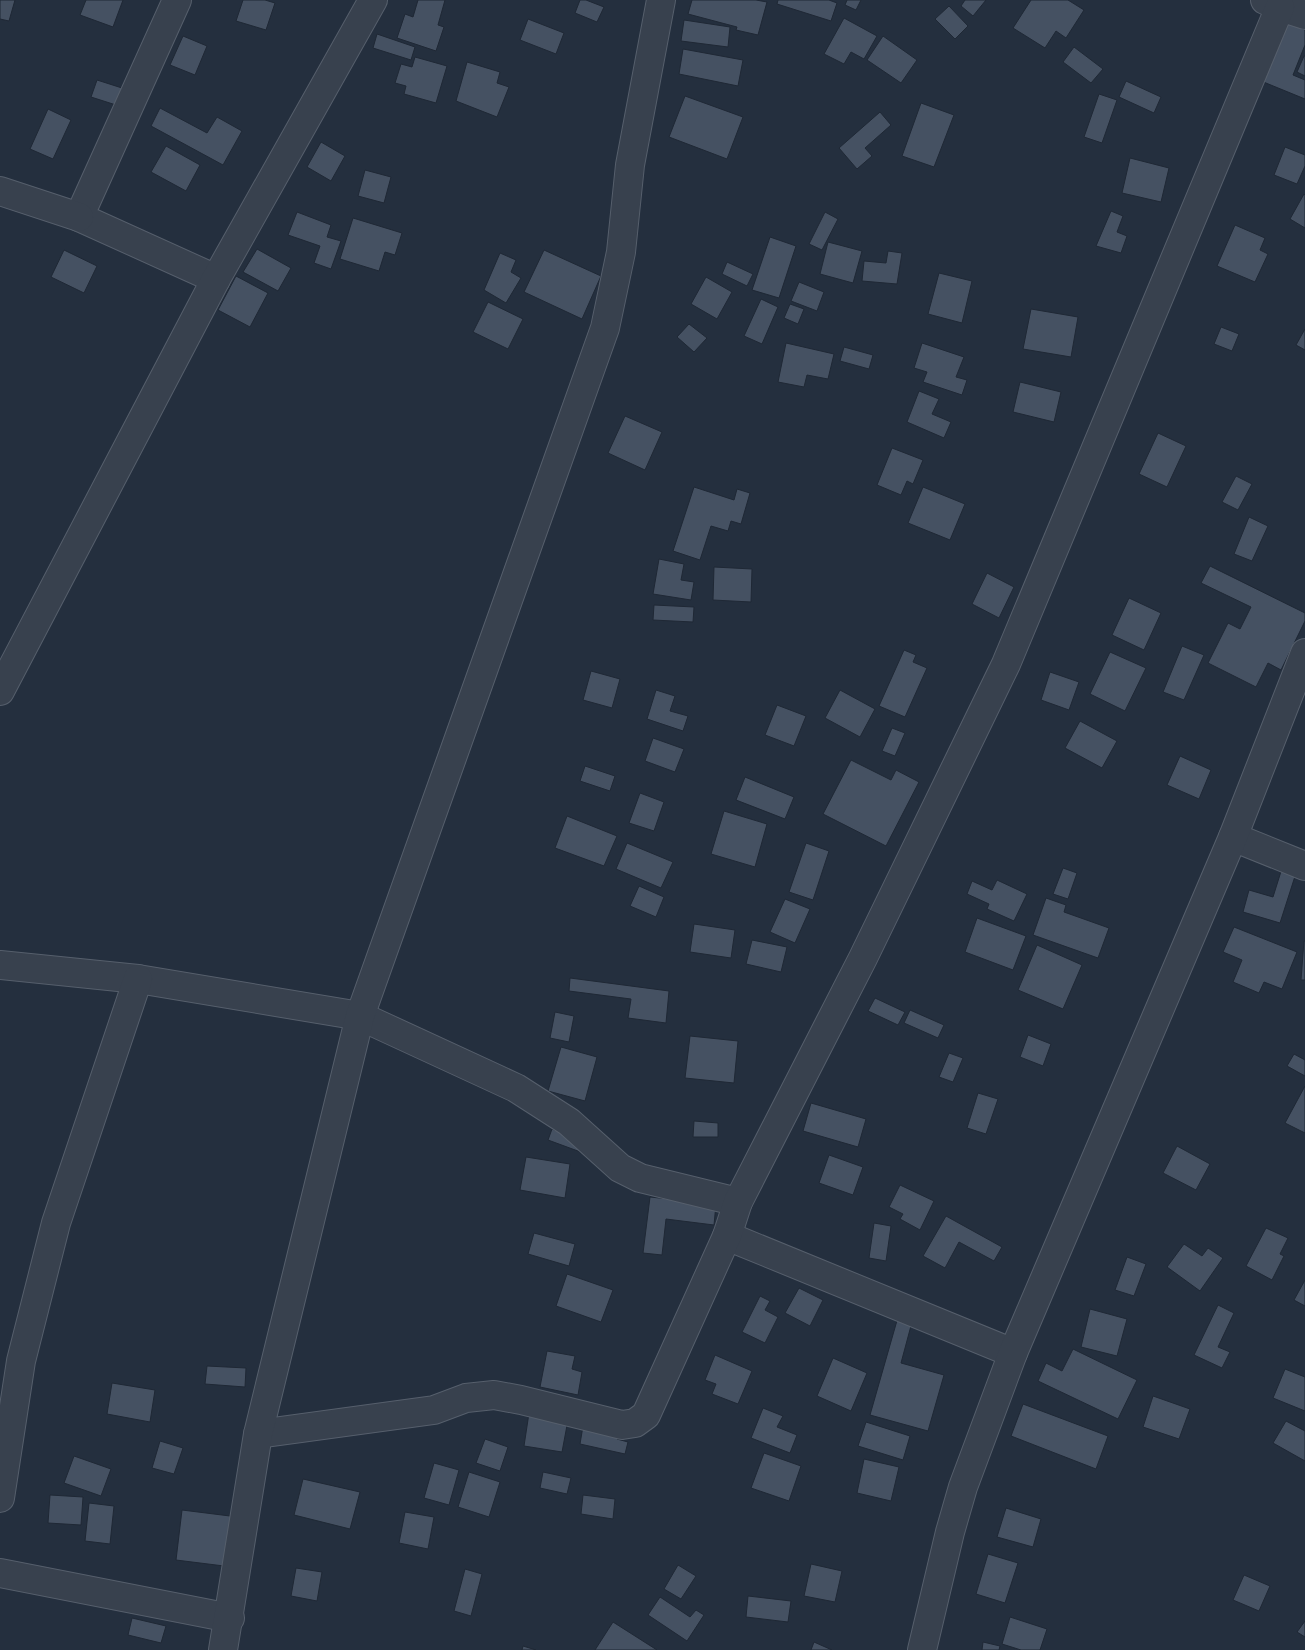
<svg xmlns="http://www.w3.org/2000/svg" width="1305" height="1650" viewBox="0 0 1305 1650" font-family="Ubuntu,sans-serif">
<rect width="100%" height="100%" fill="#242f3e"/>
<g fill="#455162" stroke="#1f2835">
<polygon points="0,0 15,0 9,21 0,19"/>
<polygon points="86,0 123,0 113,27 80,15"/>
<polygon points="243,0 265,0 275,3 266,30 236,21"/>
<polygon points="418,0 445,0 438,25 444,27 436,51 397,38 405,14 413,17"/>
<polygon points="580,0 586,0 604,7 597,22 575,13"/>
<polygon points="692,0 756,0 767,2 758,35 736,30 737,27 688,14"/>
<polygon points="778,0 829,0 837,3 831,21 777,4"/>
<polygon points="847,0 861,0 856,10 845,5"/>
<polygon points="965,0 986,0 973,16 961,6"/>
<polygon points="1031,0 1068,0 1084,10 1066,38 1056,31 1045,48 1013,28"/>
<polygon points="949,6 968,26 955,39 935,19"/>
<polygon points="844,18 877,36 864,59 851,52 844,64 824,54"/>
<polygon points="528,19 564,33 556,54 520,40"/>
<polygon points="684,20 730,27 728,47 681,41"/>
<polygon points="1285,22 1305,30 1305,45 1293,75 1305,80 1305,99 1261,81"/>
<polygon points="377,34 415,47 411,60 373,48"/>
<polygon points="183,36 207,46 195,75 170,65"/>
<polygon points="883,36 917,60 901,83 867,60"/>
<polygon points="1074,47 1103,69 1091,83 1063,62"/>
<polygon points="683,49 743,60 738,86 679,74"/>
<polygon points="1304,56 1305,56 1305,76 1297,72"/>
<polygon points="415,57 447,66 436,103 404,94 406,86 395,83 401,64 412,67"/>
<polygon points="467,62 500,72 497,83 509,87 497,117 456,101"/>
<polygon points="97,80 122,88 116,105 91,97"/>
<polygon points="1126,81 1161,97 1154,113 1119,97"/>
<polygon points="1099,94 1117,100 1102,143 1084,137"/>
<polygon points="685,96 743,117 727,159 669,137"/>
<polygon points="921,103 954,115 934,167 902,156"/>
<polygon points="160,108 207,133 217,117 242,131 223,165 151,126"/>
<polygon points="48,109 71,120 53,159 30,149"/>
<polygon points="880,112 891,125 865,148 872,156 857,169 839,148"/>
<polygon points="321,142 345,156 331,181 307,167"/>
<polygon points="166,146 200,165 186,191 151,172"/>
<polygon points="1285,147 1305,155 1305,166 1297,184 1274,175"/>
<polygon points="1130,158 1169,168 1161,202 1122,193"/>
<polygon points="365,170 391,177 384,203 358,196"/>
<polygon points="1304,194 1305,195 1305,228 1290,219"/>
<polygon points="1111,211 1123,216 1117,232 1127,236 1121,253 1096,246"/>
<polygon points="297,212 331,225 327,237 341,241 331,269 314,263 320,246 288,235"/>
<polygon points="825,212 838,219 822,250 809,244"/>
<polygon points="353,218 402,233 395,255 385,252 379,271 340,259"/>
<polygon points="1235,225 1265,238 1260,250 1268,254 1255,282 1217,266"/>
<polygon points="770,237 796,246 779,298 752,290"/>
<polygon points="828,242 862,251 853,283 820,274"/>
<polygon points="257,249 291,268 278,291 243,272"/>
<polygon points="64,250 97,266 84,293 51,277"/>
<polygon points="544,250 601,276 582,319 524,292"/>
<polygon points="888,251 902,253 897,284 862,281 864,261 886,263"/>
<polygon points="500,253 516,260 511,272 521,278 506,303 484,290"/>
<polygon points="727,262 753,274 747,286 722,274"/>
<polygon points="939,273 972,281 962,323 928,314"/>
<polygon points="236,276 268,293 250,327 218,310"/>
<polygon points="706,277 732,292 717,319 691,304"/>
<polygon points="799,282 824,292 817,311 791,301"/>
<polygon points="761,299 778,307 762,344 744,336"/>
<polygon points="488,302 523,319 508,349 473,332"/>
<polygon points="790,304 804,309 798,324 784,318"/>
<polygon points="1031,309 1078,317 1071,357 1023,349"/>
<polygon points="689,324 707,338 694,352 677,337"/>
<polygon points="1221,327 1239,334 1232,351 1214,344"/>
<polygon points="1305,329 1305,350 1296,345"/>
<polygon points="786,343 834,354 828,379 807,375 804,387 778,382"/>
<polygon points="922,343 964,357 956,377 967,380 962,395 923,382 927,372 914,368"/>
<polygon points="844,347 873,355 869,369 840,361"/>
<polygon points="1020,382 1061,392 1054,422 1013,412"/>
<polygon points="919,391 939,399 932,414 951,422 944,438 907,422"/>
<polygon points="625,416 662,432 645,470 608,453"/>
<polygon points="1158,433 1186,446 1167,487 1139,474"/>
<polygon points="892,448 923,460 913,484 907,481 901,495 877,485"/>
<polygon points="1236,476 1252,484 1238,510 1222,502"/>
<polygon points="694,487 734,500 737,489 750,493 741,524 731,521 728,531 711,526 700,560 673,551"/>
<polygon points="923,487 965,504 950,540 908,523"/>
<polygon points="1249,517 1268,526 1252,561 1234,554"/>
<polygon points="659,559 684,564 681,580 694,582 691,600 653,594"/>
<polygon points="1210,566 1305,613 1305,621 1281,670 1268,663 1256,687 1208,663 1228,623 1240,629 1251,607 1201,583"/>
<polygon points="714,567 752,569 751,602 713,600"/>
<polygon points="987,573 1014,587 999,618 972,604"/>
<polygon points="1129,598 1161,613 1144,650 1112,635"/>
<polygon points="654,605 694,607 693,622 653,620"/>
<polygon points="1182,646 1204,655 1184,700 1163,692"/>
<polygon points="904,650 916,655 913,662 927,668 905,717 879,706"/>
<polygon points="1110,652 1146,668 1125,711 1090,694"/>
<polygon points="591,671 620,679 612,708 583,700"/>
<polygon points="1050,672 1079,682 1069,710 1041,700"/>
<polygon points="656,690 675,696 670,711 688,716 683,731 647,719"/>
<polygon points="840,690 875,709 860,737 825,718"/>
<polygon points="777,705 806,716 794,746 765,735"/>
<polygon points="1080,721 1117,741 1102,768 1065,748"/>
<polygon points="892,728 905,733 895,756 882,751"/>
<polygon points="653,738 684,749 675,772 645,761"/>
<polygon points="1180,756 1211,770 1199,799 1167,785"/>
<polygon points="851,760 891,780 896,770 919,782 886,846 823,814"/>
<polygon points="585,766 615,776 610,791 580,781"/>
<polygon points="745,777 794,797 785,819 736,800"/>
<polygon points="640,793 664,802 654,831 629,823"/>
<polygon points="724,811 767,824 755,867 711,854"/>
<polygon points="567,816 617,836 604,866 555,848"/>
<polygon points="627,843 673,862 661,888 616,869"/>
<polygon points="806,843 829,851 813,900 789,892"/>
<polygon points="1283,865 1297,870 1280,923 1243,912 1249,890 1273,897"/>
<polygon points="1063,868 1077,873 1068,899 1053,894"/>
<polygon points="997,880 1027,894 1014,921 987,909 989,904 967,894 972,881 992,890"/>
<polygon points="639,886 664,897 656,917 630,906"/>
<polygon points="1046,898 1066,905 1064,912 1109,928 1098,958 1033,935"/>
<polygon points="785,899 810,909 795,943 770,932"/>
<polygon points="977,918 1026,936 1013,970 965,952"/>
<polygon points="694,924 735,930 731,958 690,952"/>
<polygon points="1234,927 1297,952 1282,989 1264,982 1259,993 1233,982 1242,960 1223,952"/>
<polygon points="752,940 787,947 781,972 746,964"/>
<polygon points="1304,941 1305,941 1305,980 1301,980"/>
<polygon points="1037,945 1082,965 1063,1009 1018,990"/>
<polygon points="570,978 669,991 666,1023 628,1018 631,999 569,991"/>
<polygon points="875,998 905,1012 898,1025 868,1011"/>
<polygon points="910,1010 944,1025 938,1038 904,1023"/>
<polygon points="555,1012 574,1016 569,1042 550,1038"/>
<polygon points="1028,1035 1051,1044 1043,1066 1020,1057"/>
<polygon points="690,1036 738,1041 734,1083 685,1078"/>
<polygon points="561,1047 597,1057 585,1101 548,1091"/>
<polygon points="949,1053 963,1058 953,1082 939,1077"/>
<polygon points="1294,1054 1305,1060 1305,1076 1287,1066"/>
<polygon points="1305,1086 1305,1133 1285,1123"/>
<polygon points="978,1093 998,1099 986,1134 967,1128"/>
<polygon points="811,1103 866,1119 858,1147 803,1131"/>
<polygon points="694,1121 718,1123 718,1137 693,1137"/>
<polygon points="552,1129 590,1143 586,1154 548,1140"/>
<polygon points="1177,1146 1210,1164 1196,1190 1163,1173"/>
<polygon points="829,1155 863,1167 853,1195 819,1183"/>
<polygon points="526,1157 570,1164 565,1198 520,1190"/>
<polygon points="900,1185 934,1201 920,1230 900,1219 903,1214 889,1207"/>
<polygon points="650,1197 716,1204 714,1225 666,1219 662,1255 643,1253"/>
<polygon points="946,1216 1002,1247 994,1261 959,1242 945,1268 923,1256"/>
<polygon points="874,1223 891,1226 886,1261 869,1258"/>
<polygon points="1266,1228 1288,1238 1280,1254 1284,1256 1272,1280 1246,1266"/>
<polygon points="534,1233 575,1244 569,1266 528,1254"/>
<polygon points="1184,1244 1202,1256 1208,1248 1223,1258 1200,1291 1167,1267"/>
<polygon points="1127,1257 1146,1264 1134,1296 1115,1290"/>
<polygon points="567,1274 613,1290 601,1322 556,1306"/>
<polygon points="1305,1280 1305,1306 1294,1300"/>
<polygon points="799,1288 823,1300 810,1326 785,1313"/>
<polygon points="760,1296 770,1301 765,1310 778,1317 765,1343 742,1332"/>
<polygon points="1218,1305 1234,1313 1218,1347 1230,1352 1222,1368 1194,1355"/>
<polygon points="1090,1309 1127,1319 1117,1356 1081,1347"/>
<polygon points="898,1317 912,1322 901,1363 944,1375 928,1431 870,1415"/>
<polygon points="1073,1349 1137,1380 1118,1419 1038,1381 1046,1363 1062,1371"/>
<polygon points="547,1351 575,1356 572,1369 582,1372 578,1395 540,1387"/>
<polygon points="715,1355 752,1371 738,1404 712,1394 716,1384 705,1380"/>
<polygon points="833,1358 867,1373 851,1411 817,1396"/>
<polygon points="207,1366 246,1368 245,1387 205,1384"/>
<polygon points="1285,1369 1305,1377 1305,1411 1273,1398"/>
<polygon points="112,1383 155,1390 150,1422 107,1414"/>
<polygon points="1153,1396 1190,1409 1179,1439 1143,1427"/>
<polygon points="1023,1404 1108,1436 1096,1469 1011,1436"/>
<polygon points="763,1408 783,1416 777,1427 797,1435 790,1453 751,1438"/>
<polygon points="529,1413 568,1420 562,1452 524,1446"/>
<polygon points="584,1420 619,1428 617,1439 628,1442 625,1454 580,1444"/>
<polygon points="1286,1421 1305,1431 1305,1461 1273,1443"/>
<polygon points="866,1422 910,1436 903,1460 858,1446"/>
<polygon points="485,1439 508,1447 500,1471 476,1463"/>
<polygon points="160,1441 183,1448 174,1474 152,1468"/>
<polygon points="764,1453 801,1466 789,1501 751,1488"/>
<polygon points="74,1456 111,1469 101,1496 64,1483"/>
<polygon points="864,1459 899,1467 891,1501 857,1493"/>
<polygon points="434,1463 459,1470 449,1505 424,1498"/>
<polygon points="469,1472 500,1482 489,1517 458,1507"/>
<polygon points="543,1472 571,1478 567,1494 540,1488"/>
<polygon points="303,1479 360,1492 350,1529 294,1515"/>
<polygon points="50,1495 83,1497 81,1525 48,1523"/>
<polygon points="583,1495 615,1499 613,1519 581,1514"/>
<polygon points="89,1503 114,1506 110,1544 85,1541"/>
<polygon points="1006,1508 1041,1519 1033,1547 997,1537"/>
<polygon points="182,1510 238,1517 232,1567 176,1560"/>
<polygon points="405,1512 434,1517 428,1549 399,1543"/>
<polygon points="988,1554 1018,1563 1005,1603 976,1594"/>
<polygon points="811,1564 842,1571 835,1602 804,1596"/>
<polygon points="678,1565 696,1576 681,1599 664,1589"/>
<polygon points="296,1568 322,1572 317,1601 291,1596"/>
<polygon points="465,1569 482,1574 471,1616 454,1611"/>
<polygon points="1244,1575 1270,1586 1259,1611 1233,1600"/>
<polygon points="748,1596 791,1601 788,1622 746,1617"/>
<polygon points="660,1597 690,1617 696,1610 704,1615 687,1641 648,1615"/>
<polygon points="1010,1617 1047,1629 1040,1650 1021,1650 1002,1644"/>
<polygon points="132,1618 166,1626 161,1643 128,1635"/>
<polygon points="1305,1621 1305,1637 1297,1632"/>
<polygon points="613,1622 657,1650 595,1650"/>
<polygon points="814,1642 832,1650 811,1650"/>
<polygon points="983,1642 1000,1646 999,1650 982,1650"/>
<polygon points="523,1646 536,1650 522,1650"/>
</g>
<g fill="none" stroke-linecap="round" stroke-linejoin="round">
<defs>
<g id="minor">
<polyline points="177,0 79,217 216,279"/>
<polyline points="1265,0 1280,7 1305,15"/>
<polyline points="0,191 79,217"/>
<polyline points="0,691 216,279 373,0"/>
<polyline points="1233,837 1305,866"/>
<polyline points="0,965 138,979 360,1016 516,1088 569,1122 620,1168 640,1178 738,1202"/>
<polyline points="727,1236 1013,1353"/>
<polyline points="258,1434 434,1410 466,1398 494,1395 521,1400 622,1425 635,1423 646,1415 727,1236 738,1202 863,958 1006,664 1280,7"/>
<polyline points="0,1498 21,1361 56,1223 138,979"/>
<polyline points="0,1573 230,1618"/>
<polyline points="223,1650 258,1434 360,1016 605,328 621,252 630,165 661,0"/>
<polyline points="922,1650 950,1532 963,1487 1013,1353 1233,837 1305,653"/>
</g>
</defs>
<use href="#minor" stroke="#565f6c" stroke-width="30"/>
<use href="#minor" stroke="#38414e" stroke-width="28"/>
</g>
</svg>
